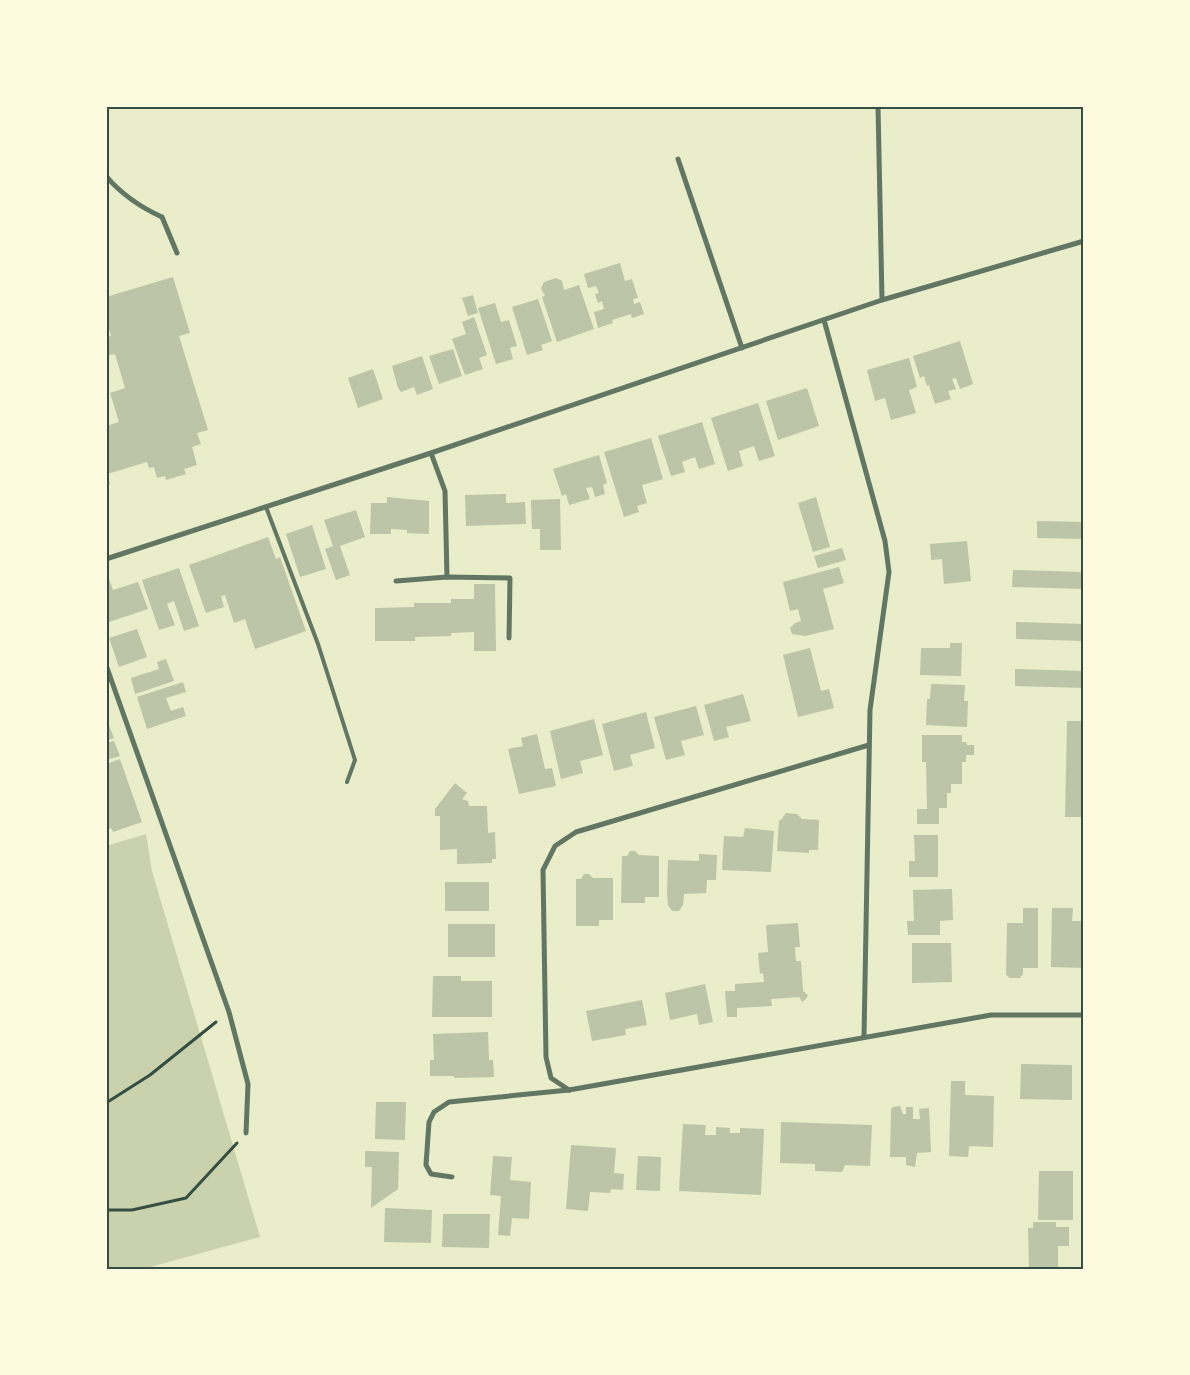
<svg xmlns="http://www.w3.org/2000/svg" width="1190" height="1375" viewBox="0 0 1190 1375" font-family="Lato,sans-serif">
<rect width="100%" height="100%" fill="#e9edc9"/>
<polygon fill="#cad2ad" points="146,834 152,871 260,1237 143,1269 106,1269 106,846"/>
<g fill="#bcc5a7">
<polygon points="620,263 625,281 632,279 638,298 633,299 634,304 640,302 644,314 632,318 631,314 612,320 613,323 598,328 594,312 604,309 602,301 598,303 595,294 599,293 596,286 588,288 584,274"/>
<polygon points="173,277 190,333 179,336 208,430 197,433 201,444 192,447 197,465 184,469 186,474 166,480 165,476 157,478 154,467 149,468 147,462 107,474 110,484 106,486 106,426 119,422 110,393 125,388 115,354 106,356 106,337 111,336 109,329 106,330 106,297"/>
<polygon points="556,278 562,281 564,290 579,285 594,329 557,342 542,297 545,296 541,288 544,282"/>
<polygon points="473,295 478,313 468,316 462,298"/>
<polygon points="538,299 552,341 541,345 543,350 527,355 512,307"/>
<polygon points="495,303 501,322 509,320 517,346 510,348 513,359 496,364 478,308"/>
<polygon points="474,317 487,355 479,358 483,369 465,375 452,339 466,334 462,322"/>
<polygon points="960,341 973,384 960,389 956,378 952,379 956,389 948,391 951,399 935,404 929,385 927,386 924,376 920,378 913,356"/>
<polygon points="453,349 462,376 439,384 429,356"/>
<polygon points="422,356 433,389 417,395 414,387 401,392 398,388 392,366"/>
<polygon points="909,358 917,387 909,390 916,413 891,420 885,398 875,401 867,370"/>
<polygon points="373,369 383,399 358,408 348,378"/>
<polygon points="807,388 819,426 778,440 766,401"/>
<polygon points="758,403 775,456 759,461 754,446 739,451 743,466 728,471 711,418"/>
<polygon points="702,422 715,464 699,469 695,457 682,462 685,472 671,476 658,436"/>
<polygon points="651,438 663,479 642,485 647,503 637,506 639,512 624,517 604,452"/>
<polygon points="599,455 607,483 603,485 605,494 595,497 592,487 586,488 590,499 569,505 566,494 562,496 553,469"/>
<polygon points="506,494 506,503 525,502 526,524 466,526 465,495"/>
<polygon points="387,497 429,501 429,534 407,533 407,530 391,529 391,534 370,534 371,503 387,503"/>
<polygon points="816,497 830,547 813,552 798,503"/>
<polygon points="560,499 561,550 540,550 540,529 532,529 531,500"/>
<polygon points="356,510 365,537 340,546 350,575 336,580 325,549 333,546 324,520"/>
<polygon points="1037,521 1084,522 1084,539 1037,538"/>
<polygon points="312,525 326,569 300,577 286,534"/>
<polygon points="268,537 276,559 280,557 306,631 255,649 245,619 234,623 225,595 221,596 224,607 206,613 189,565"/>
<polygon points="967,541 971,581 944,584 942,559 931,560 930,544"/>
<polygon points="842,548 846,560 818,568 814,556"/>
<polygon points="839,567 844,583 823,589 834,629 805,636 792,634 790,628 795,623 801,621 798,609 790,611 783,582"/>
<polygon points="179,568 199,626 184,631 174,601 167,604 175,625 159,630 142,580"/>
<polygon points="1013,570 1084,572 1084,589 1012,587"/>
<polygon points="109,579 113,590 138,582 148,609 106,623 106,580"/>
<polygon points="474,584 495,584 496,651 474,651 474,632 451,633 451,636 415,637 415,641 375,641 375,608 414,607 414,603 451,603 451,599 474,599"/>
<polygon points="1016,622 1084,624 1084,641 1016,639"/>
<polygon points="137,629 147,657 119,667 109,638"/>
<polygon points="950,643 962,643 961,676 920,675 921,648 950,648"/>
<polygon points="810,648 821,691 829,689 834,708 798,717 783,655"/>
<polygon points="166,659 174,681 135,694 131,678 159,669 157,662"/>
<polygon points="1015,669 1084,671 1084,688 1015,686"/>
<polygon points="183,682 186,692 166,698 171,711 183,707 186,716 147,729 137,697"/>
<polygon points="931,684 965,685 964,701 968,701 967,727 926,725 927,699 930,699"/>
<polygon points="743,694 751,721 726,727 729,737 714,741 704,705"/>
<polygon points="696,706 704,735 681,741 685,755 666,760 654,717"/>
<polygon points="646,712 655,748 630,755 633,766 614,771 602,724"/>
<polygon points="106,718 114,738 106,741"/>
<polygon points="594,719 603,755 580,761 583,773 561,779 550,731"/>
<polygon points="1067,721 1084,721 1084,817 1065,817"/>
<polygon points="537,734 545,769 552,768 556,786 519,794 508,749 523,746 521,738"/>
<polygon points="922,735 962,735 962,742 966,742 967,745 974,745 974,755 966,755 966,762 962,762 962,784 951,784 951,793 947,793 947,808 939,808 939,824 917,824 917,809 927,809 926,762 922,762"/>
<polygon points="114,741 120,756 106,760 106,743"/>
<polygon points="120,759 142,822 113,832 111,828 106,830 106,764"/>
<polygon points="455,783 467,793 462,799 468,801 469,806 487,806 488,833 495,832 496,859 492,859 492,863 457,864 457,849 440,850 440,816 435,816 435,809"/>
<polygon points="786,813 797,814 802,819 819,820 818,850 809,850 809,853 777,851 779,820 781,820"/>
<polygon points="745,828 774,831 771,872 722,870 724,836 743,837"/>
<polygon points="914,835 938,835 938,877 909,877 909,861 915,861"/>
<polygon points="630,851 635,851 639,855 659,856 659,897 645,897 645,903 621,903 622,856 627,856"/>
<polygon points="699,854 717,855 716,880 707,880 706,893 684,894 683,905 679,911 672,911 668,905 667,894 668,860 699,861"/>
<polygon points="584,874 589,874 593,878 613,878 613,920 599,920 599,926 576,926 576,879 581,879"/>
<rect x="445" y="882" width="44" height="29"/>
<polygon points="952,889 953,920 940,921 940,935 908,935 907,921 914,921 913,890"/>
<polygon points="1023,908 1038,908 1038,968 1023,968 1023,974 1020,978 1010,978 1006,975 1007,923 1023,923"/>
<polygon points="1052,908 1073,908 1072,921 1084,921 1084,968 1051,967"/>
<polygon points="798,923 800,947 795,947 796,961 801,961 803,991 808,995 806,999 802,1002 799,997 771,999 772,1006 737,1008 737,1017 727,1017 725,991 735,991 735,984 764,982 763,973 760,974 758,953 768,952 766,925"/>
<rect x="448" y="924" width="47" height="33"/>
<polygon points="912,943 951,943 952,982 912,983"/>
<polygon points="433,976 461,976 461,981 492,981 492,1017 432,1017"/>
<polygon points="705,984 713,1022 699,1025 697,1014 670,1020 665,993"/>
<polygon points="642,1000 647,1025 625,1029 626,1035 592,1041 586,1011"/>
<polygon points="488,1032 489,1060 493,1060 494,1077 454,1078 454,1076 430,1076 430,1060 434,1060 433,1034"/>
<polygon points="1021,1064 1072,1065 1072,1100 1020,1099"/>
<polygon points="951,1081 965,1081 965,1095 994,1096 993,1147 969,1146 968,1157 949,1156"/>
<polygon points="376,1102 406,1102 405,1140 375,1139"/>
<polygon points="900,1106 903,1114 906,1114 906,1107 913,1107 913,1119 920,1119 919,1109 929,1108 931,1152 917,1153 915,1167 906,1165 906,1157 890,1157 891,1109 893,1107"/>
<polygon points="781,1122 872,1125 870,1166 845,1165 842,1172 815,1171 815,1164 780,1163"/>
<polygon points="683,1124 706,1125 705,1135 716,1135 716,1127 730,1128 730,1133 740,1133 740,1128 764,1129 761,1195 679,1191"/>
<polygon points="571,1145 616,1148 614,1173 624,1174 623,1190 611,1189 610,1193 590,1192 588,1211 566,1209"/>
<polygon points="365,1151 399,1152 398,1189 371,1208 372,1167 365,1167"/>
<polygon points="493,1156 512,1157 510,1180 531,1182 529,1219 512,1218 510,1236 498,1235 501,1196 490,1195"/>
<polygon points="638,1156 661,1157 660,1191 636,1190"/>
<polygon points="1039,1171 1073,1171 1073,1220 1038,1220"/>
<polygon points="385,1208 432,1210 431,1243 384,1242"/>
<polygon points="443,1214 490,1214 489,1248 442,1247"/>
<polygon points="1033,1222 1056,1222 1056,1227 1069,1227 1069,1246 1058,1246 1058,1269 1029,1269 1028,1228 1033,1228"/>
</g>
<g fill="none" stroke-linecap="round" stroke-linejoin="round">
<g stroke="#344e41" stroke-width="3">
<polyline points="106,1103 150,1075 216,1022"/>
<polyline points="106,1210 132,1210 186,1198 237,1143"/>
</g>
<polyline stroke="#617663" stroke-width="4" points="266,507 318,644 355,760 347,782"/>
<g stroke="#617663" stroke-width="5">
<polyline points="878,106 882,300"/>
<polyline points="678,159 742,348"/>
<path d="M 106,176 C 122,195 140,207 162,217 L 177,253"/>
<polyline points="824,320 885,541 889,572 870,710 864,1037"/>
<polyline points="431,453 445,491 447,577"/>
<polyline points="106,559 431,453 882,300 1084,241"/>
<polyline points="396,581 447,577 510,578 509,638"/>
<polyline points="106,665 229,1012 248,1084 246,1133"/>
<polyline points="569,1090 551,1078 546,1057 543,870 555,846 576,832 869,745"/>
<polyline points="452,1177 431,1174 426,1165 429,1122 434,1112 449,1102 569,1090 991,1015 1084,1015"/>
</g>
</g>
<rect width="1190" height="1375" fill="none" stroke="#fefae0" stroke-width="215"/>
<rect x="108" y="108" width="974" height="1160" fill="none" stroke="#344e41" stroke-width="2"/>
</svg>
